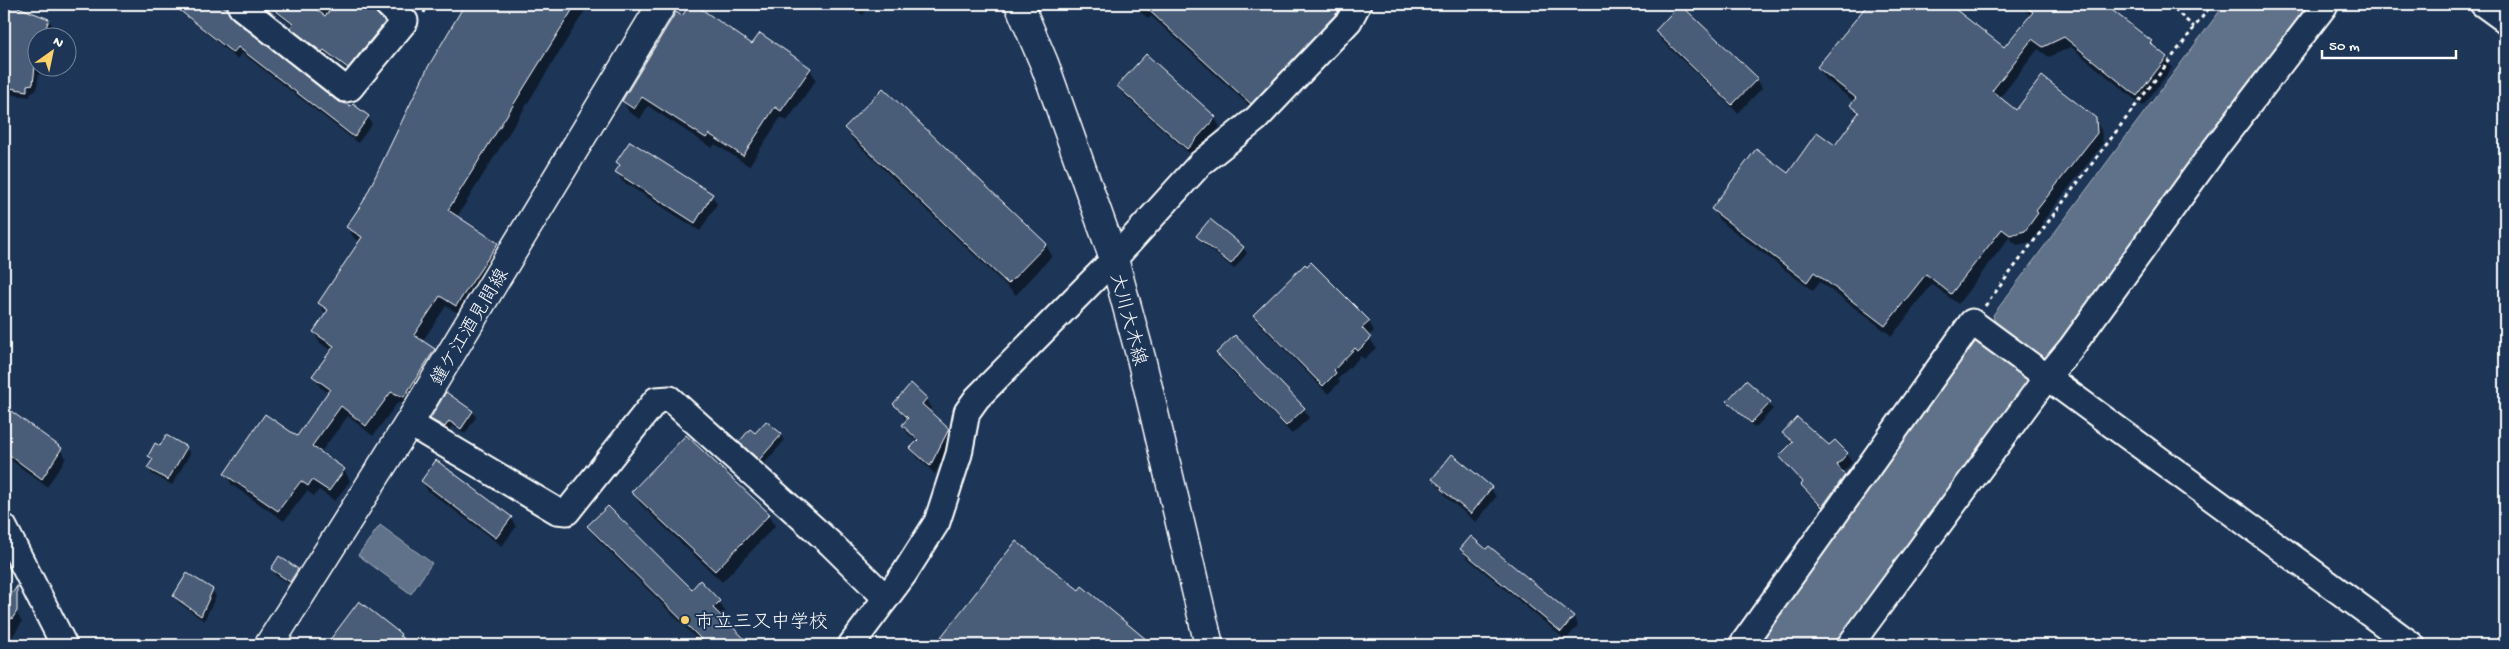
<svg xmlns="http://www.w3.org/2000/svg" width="2509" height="649" viewBox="0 0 2509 649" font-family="'Gochi Hand','Klee One',sans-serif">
<rect width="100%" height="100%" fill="#1d3557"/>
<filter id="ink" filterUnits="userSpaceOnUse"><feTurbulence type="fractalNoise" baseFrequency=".02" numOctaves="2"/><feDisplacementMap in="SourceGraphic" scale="10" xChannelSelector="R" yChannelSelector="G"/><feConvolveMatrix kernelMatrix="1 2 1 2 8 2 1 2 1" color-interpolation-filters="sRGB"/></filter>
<g filter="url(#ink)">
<g fill="#617289" stroke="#a0aab8">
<polygon points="2225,4 2312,4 2052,357 2046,359 2025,345 2011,366 2032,380 2032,385 1837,645 1758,645 1791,601 1973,342 1979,341 1997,354 2012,335 1994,320 1993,315"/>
<polygon points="380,525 432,563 411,594 358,555"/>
</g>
<g fill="#0007">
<polygon points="58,4 72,4 70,8"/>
<polygon points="172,4 218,4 226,10 231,19 335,101 368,117 372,124 358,143 242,53 237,59"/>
<polygon points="264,4 368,4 388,29 352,73 327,54 325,57 295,34 293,26"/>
<polygon points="466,4 589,4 457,217 498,244 504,255 463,316 446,306 422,342 434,350 441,361 410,407 398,402 373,436 348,416 320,453 344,470 350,481 335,501 319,490 314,496 307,491 284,521 232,485 226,474 297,438 329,393 320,387 314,376 332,351 320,343 314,332 326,315 319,303 360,242 354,238 348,228 364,202 429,68"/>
<polygon points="691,4 753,45 810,69 816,80 787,121 781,117 749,166 715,144 712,148 648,106 640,119 629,112 623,101"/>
<polygon points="847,4 871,4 863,15"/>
<polygon points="1131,4 1350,4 1258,114 1151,16 1149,19"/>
<polygon points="1681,4 1757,79 1762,88 1738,113 1661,40 1656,31"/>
<polygon points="1870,4 1877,4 1884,9 1888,4 1945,4 2004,49 2032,16 2016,4 2102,4 2151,42 2155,49 2166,57 2172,68 2143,106 2071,47 2049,57 2038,49 1999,99 2016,111 2095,119 2101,130 2103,144 2042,222 2044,225 2031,242 2017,245 2009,238 1958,304 1932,284 1892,336 1820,282 1813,291 1719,220 1713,209 1788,174 1835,146 1858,116 1852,105 1855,102 1824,78 1818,67"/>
<polygon points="4,17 49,20 53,27 49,38 38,38 38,68 45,68 44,74 39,73 36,91 31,92 30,97 8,94 4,87"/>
<polygon points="1118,86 1215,118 1220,127 1193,157 1124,95"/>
<polygon points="846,128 1046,245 1052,256 1016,295 853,140"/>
<polygon points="618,162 712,195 717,204 700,231 622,181 617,172 620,166"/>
<polygon points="1197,236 1243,247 1247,253 1234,269 1201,242"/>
<polygon points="1254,315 1369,322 1374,331 1368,336 1376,348 1364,359 1361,356 1338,379 1340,382 1328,394 1259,324"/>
<polygon points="1217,354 1304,409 1309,418 1292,434 1222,362"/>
<polygon points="1746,381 1773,409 1755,428 1728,401"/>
<polygon points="911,385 926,399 932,408 928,411 948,429 953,439 935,474 917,457 912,449 917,442 908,434 903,425 907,421 894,404"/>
<polygon points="4,408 61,449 66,458 47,487 4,455"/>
<polygon points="472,411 476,417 465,434 452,426 448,432 435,425 431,419"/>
<polygon points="1784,433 1829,447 1835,442 1847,454 1852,462 1842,473 1849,484 1828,515 1807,493 1803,484 1780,456 1792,445"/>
<polygon points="755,435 781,435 784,441 763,465 740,442"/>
<polygon points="160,448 186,448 190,454 172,485 152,474 149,468 152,462 149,456"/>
<polygon points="1433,479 1491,488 1496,497 1476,522 1447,498"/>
<polygon points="422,481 511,518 516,527 502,546 427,490"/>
<polygon points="633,493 769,514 775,526 722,582 640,504"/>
<polygon points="589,527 692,591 719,602 726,613 721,618 749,645 703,645 596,538"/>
<polygon points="1462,549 1573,616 1578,625 1566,640 1466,557"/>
<polygon points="279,558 298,570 301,576 294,587 275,575 272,569"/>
<polygon points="1082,587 1151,645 947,645 943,637 1079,591"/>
<polygon points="212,590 216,596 204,621 178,602 175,596"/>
<polygon points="359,603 410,645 327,645"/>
<polygon points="4,604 16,612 22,622 7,645 4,645"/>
<polygon points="895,642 899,645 892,645"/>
</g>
<g fill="#4a5d79" stroke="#fff">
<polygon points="10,4 49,19 44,34 38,31 38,67 35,66 33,84 27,85 27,91 4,87 4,21"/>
<polygon points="172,4 220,4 227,9 232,18 336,100 351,106 353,104 369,116 354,137 238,47 233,53"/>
<polygon points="267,4 309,4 325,16 335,4 372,4 377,14 385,22 348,68 324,50 322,52 290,28 293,24"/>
<polygon points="465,4 576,4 448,210 498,243 456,306 440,296 414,335 435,349 404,397 391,392 366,426 341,406 312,446 345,469 329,491 312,480 308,486 301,481 278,511 224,474 265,414 297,436 330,389 312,376 334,346 313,332 328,310 318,303 362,237 346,227 363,202 428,67"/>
<polygon points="690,4 694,4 752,44 760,33 811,68 781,111 775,107 743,156 709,134 706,138 642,97 634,109 622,101 676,12 682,16"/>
<polygon points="1142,4 1342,4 1337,13 1251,104"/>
<polygon points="1680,4 1758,78 1732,105 1655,31"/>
<polygon points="1868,4 1959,4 1955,9 2004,47 2033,12 2022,4 2104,4 2152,41 2150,43 2167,57 2137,96 2064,37 2043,47 2032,39 1992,91 2016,110 2042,76 2096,118 2097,133 2036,211 2038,213 2025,231 2010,235 2002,229 1951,294 1926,274 1885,326 1814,272 1807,282 1711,209 1756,149 1788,173 1817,132 1835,145 1859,112 1850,105 1856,98 1817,67"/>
<polygon points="1146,54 1216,117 1187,149 1117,86"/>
<polygon points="883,88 1047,244 1008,284 844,128"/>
<polygon points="630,141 713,194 695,223 615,172 620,165 616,162"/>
<polygon points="1210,219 1244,247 1231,264 1196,236"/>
<polygon points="1311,262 1370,321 1362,328 1371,338 1358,351 1355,348 1334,370 1336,373 1323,386 1253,315 1305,264 1307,266"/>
<polygon points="1235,335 1305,408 1286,426 1216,353"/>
<polygon points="1746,380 1771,402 1751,423 1727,401"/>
<polygon points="911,383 927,398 922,404 949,429 930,466 910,448 918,440 902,425 908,418 893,404"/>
<polygon points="446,392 473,411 461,429 449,421 445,427 430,419"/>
<polygon points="4,406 62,448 42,479 4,451"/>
<polygon points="1797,417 1829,445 1835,440 1848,453 1837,465 1845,475 1822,507 1801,485 1803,482 1779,456 1793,442 1782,433"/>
<polygon points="766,421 782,434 759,460 739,442 750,429 755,433"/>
<polygon points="166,435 187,447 168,480 147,468 153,459 148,456 155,443 160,446"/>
<polygon points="686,435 770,514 715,571 631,492"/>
<polygon points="1452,454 1492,487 1471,514 1441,489 1442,487 1432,479"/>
<polygon points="436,460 512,517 496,538 421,481"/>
<polygon points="608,506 692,589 700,580 720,601 713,608 751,645 707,645 587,526"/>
<polygon points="1471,536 1486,549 1489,546 1574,616 1561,632 1460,549"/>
<polygon points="1016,541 1079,590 1082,586 1153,645 951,645 941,637"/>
<polygon points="279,556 298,569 290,582 271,569"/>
<polygon points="187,573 213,589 201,616 173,596"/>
<polygon points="17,586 17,611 12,619 4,614 4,607"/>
<polygon points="359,601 401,634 400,636 411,645 326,645"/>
</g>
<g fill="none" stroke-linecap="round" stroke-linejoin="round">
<defs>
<g id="minor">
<polyline points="241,4 241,7 345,89 350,88 405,21 387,4"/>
<polyline points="2483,4 2505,20"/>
<polyline points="409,423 557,511 567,512 656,400 670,399 831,544 886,598"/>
<polyline points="4,527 64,645"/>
<polyline points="851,645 904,574 937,522 959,454 967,412 977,398 1114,259 1201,163 1256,119 1349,21 1358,4"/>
<polyline points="1742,645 1972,322 2412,645"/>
<polyline points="1850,645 2047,377 2071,348 2217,146 2326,4"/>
</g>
<g id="major">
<polyline points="1019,4 1044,63 1114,259 1141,358 1209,645"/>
<polyline points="269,645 409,423 662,4"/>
</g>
</defs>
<use href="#minor" stroke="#fff" stroke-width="29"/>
<use href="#major" stroke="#fff" stroke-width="31"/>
<g stroke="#fff" stroke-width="3" stroke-dasharray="4 4" stroke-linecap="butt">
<polyline points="2168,4 2194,27"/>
<polyline points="424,13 427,4"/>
<polyline points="1985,306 2212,4"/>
</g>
<use href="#minor" stroke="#1d3557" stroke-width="25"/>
<use href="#major" stroke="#1d3557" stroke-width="28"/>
</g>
</g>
<circle fill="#ffd166" stroke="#1d3557" stroke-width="2" cx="685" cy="620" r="5"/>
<g text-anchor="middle" stroke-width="4" stroke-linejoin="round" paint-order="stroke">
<g font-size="19" fill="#fff" stroke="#1d3557">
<text transform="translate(1130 319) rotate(75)" y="7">大川大木線</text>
<text transform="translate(468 326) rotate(-59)" y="7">鐘ケ江酒見間線</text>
</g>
<g font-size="19" fill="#fff" stroke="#1d3557" text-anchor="start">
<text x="695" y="627">市立三又中学校</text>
</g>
</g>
<rect width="2509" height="649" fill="none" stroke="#1d3557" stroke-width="20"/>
<rect x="10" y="10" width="2489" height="629" fill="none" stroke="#fff" stroke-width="2" filter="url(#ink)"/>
<g transform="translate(52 52) rotate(33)"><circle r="24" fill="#1d3557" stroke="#77869a"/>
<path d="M0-4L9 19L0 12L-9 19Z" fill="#ffd166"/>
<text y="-8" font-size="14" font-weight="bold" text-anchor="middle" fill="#ffffff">N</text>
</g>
<path d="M2322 50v8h134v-8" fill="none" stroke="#ffffff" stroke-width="2.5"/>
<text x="2329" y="50" font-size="15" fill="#ffffff" stroke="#1d3557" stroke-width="4" paint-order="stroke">50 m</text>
</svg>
